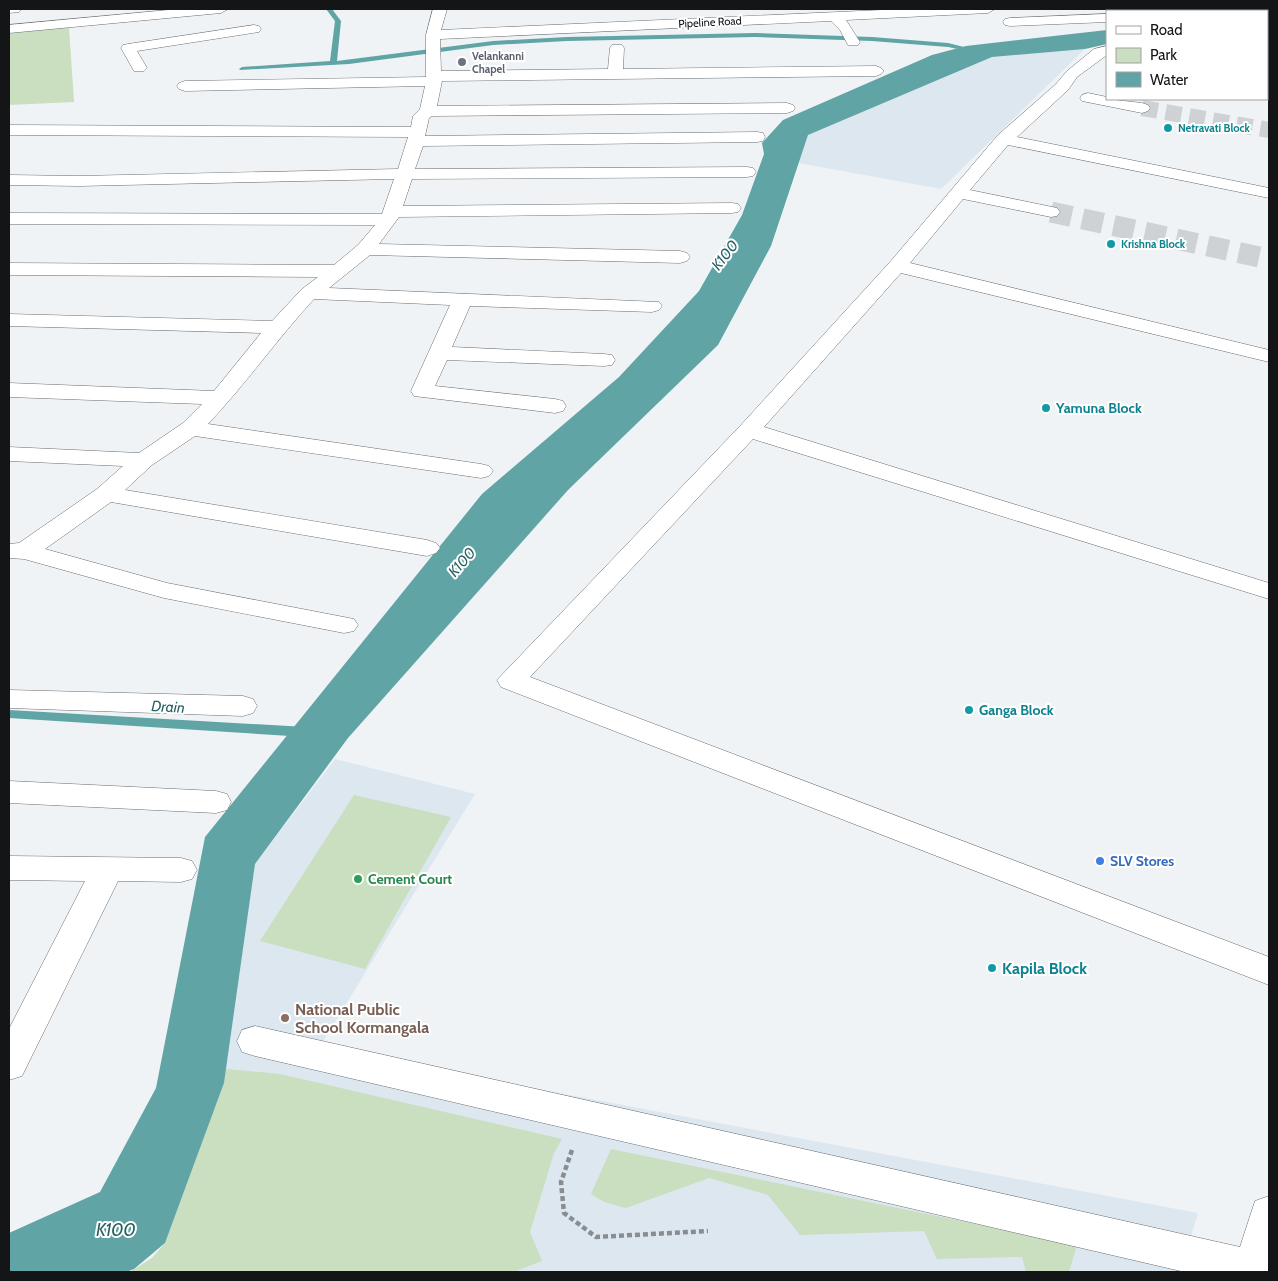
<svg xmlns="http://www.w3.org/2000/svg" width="1278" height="1281" viewBox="0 0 1278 1281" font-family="Cabin,sans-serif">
<rect width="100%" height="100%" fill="#eff3f6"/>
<g fill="#dde7f0">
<polygon points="1085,49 941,189 798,163 808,135 992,57"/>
<polygon points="335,759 475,794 319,1048 1198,1213 1180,1272 130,1272 152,1258 165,1243 224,1083 255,864"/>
</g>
<g fill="#cadec0">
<polygon points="69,27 74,102 9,105 9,31"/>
<polygon points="354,795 451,817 365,969 260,941"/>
<polygon points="226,1069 280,1074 562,1139 554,1153 530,1232 542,1261 513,1272 130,1272 152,1258 165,1243 224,1083"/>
<polygon points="611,1149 1077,1245 1069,1272 1026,1272 1022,1257 937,1259 924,1231 800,1235 768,1195 709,1178 626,1208 604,1202 591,1194"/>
</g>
<polygon fill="#61a4a5" points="1107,30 1107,44 1085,49 992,57 808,135 771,246 718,345 568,490 348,738 255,864 224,1083 165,1243 134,1269 126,1272 9,1272 9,1233 100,1192 156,1088 205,837 482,494 619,377 699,291 742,215 764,154 762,143 783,120 932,55 966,46"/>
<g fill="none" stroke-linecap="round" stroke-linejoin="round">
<g fill="#61a4a5" fill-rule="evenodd">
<polygon points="326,9 332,9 341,21 337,61 493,41 567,37 755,33 872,37 948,43 980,51 977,53 948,47 872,41 755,37 567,41 493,45 349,64 240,70 239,69 242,67 330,61 335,21"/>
<polygon points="9,710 306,727 311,729 313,732 311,735 306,737 9,718"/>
</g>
<polyline stroke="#ced2d4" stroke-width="16" stroke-dasharray="16 8" stroke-linecap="butt" points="1142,108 1269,130"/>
<polyline stroke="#ced2d4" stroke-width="21" stroke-dasharray="21 11" stroke-linecap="butt" points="1051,212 1269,259"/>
<defs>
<g id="minor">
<polygon points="9,9 21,9 19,12 9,13"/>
<polygon points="179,9 228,9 221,13 9,33 9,25"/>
<path d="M 433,9 L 447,9 L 441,30 L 904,9 L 995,9 L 988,13 L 846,20 L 860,42 L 858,45 L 848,45 L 840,30 L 831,21 L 440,39 L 441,71 L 608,69 L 610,48 L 612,45 L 622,45 L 624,48 L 623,69 L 876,66 L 881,68 L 884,71 L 881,74 L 876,76 L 442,81 L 437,106 L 787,103 L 793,105 L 795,108 L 793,111 L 787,113 L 432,116 L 429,118 L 425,136 L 757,132 L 763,133 L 765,137 L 763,141 L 757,142 L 423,146 L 415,169 L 747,167 L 753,168 L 756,172 L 753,176 L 747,177 L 412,179 L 403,206 L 732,203 L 738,204 L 741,208 L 738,212 L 732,213 L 399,217 L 379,244 L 680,251 L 687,253 L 690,257 L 687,261 L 680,263 L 370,255 L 329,288 L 659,302 L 662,306 L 659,310 L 652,312 L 470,306 L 452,347 L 604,354 L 612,355 L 615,360 L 612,365 L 604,366 L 447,360 L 435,386 L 555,399 L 563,401 L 566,406 L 563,411 L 555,413 L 414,396 L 411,391 L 450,305 L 314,299 C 277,339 246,384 208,424 L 481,464 L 489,466 L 493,471 L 489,476 L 481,478 L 195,436 L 152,465 L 125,490 L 427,540 L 436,543 L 440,548 L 436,553 L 427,556 L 111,502 L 45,549 L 167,583 L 354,619 L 358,625 L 354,631 L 344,633 L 164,598 L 24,559 L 9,558 L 9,544 L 19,543 L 97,489 L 123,466 L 9,461 L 9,447 L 139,453 L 183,423 L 202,404 L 9,397 L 9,383 L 214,391 L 261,333 L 9,326 L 9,314 L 272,321 L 302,289 L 318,277 L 9,275 L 9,263 L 334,265 L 358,245 L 375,225 L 9,224 L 9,213 L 382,214 L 394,179 L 79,186 L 9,185 L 9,175 L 79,176 L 398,169 L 408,137 L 9,135 L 9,125 L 411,127 L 413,116 L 420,109 L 425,86 L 185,91 L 179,89 L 177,86 L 179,83 L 185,81 L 426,77 L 426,35 Z"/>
<polygon points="1107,14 1107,22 1010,26 1005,25 1003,22 1005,19 1010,18"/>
<polygon points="254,25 259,26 261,29 259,32 137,51 147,68 144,71 134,71 121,48 123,45 128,44"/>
<polygon points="1107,46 1107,55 1077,77 1068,90 1017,137 1269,188 1269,198 1008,145 970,190 1057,208 1060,212 1057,216 1051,217 963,199 910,263 1269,350 1269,362 901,273 764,427 1269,583 1269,599 753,439 530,677 1269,957 1269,985 501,687 497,680 741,425 890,262 998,135 1056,84 1067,71 1094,49"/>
<rect x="1267" y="69" width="2" height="10"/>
<polygon points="1088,93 1107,97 1107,99 1142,103 1148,105 1150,108 1148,111 1142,113 1082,101 1080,98 1082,95"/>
<polygon points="9,690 243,696 253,699 257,706 253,713 243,716 9,708"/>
<polygon points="9,781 216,791 227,794 231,802 227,810 216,813 9,803"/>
<polygon points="9,856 181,858 192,861 197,870 192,879 181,882 118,881 22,1076 9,1080 9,1029 85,881 9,880"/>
<polygon points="255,1026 1240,1247 1255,1201 1269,1196 1269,1272 1185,1272 255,1056 242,1052 237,1041 242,1030"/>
</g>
</defs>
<use href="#minor" stroke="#6a6d70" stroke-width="1"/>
<polyline stroke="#8a8d8f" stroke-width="4.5" stroke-dasharray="5 3" stroke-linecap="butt" points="572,1150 561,1182 564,1213 596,1237 708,1231"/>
<use href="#minor" fill="#fff" fill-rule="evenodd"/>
</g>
<circle fill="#6b7280" stroke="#fff" stroke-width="2" cx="462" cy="62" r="5"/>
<g fill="#0f9aa8" stroke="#fff" stroke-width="2">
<circle cx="1168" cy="128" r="5"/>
<circle cx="1111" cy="244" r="5"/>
<circle cx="1046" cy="408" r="5"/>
<circle cx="969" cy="710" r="5"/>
<circle cx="992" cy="968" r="5"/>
</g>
<circle fill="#3f7fe0" stroke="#fff" stroke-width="2" cx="1100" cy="861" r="5"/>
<circle fill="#2e9e5b" stroke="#fff" stroke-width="2" cx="358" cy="879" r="5"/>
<circle fill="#8d6e63" stroke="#fff" stroke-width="2" cx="285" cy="1018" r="5"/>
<g text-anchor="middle" stroke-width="4" stroke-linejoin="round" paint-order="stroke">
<g font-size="11" fill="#141516" stroke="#fff">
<text transform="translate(710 22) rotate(-3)" y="4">Pipeline Road</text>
</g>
<g font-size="11" font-weight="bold" fill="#5b616d" stroke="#fff" text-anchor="start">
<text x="472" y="60">Velankanni<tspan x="472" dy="13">Chapel</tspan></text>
</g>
<g font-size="11" font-weight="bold" fill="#0d838f" stroke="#fff" text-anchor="start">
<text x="1178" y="132">Netravati Block</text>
<text x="1121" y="248">Krishna Block</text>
</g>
<g font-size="14" font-weight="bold" fill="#0d838f" stroke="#fff" text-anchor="start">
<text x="1056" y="413">Yamuna Block</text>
<text x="979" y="715">Ganga Block</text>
</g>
<g font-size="14" font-weight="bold" fill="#366cbe" stroke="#fff" text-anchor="start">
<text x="1110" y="866">SLV Stores</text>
</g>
<g font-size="14" font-weight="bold" fill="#27864d" stroke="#fff" text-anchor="start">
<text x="368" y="884">Cement Court</text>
</g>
<g font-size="15" font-style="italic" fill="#276061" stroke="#fff">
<text transform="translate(725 255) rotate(-52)" y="5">K100</text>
<text transform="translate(462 562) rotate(-49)" y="5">K100</text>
<text transform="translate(168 707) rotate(3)" y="5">Drain</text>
</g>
<g font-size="16" font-weight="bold" fill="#0d838f" stroke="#fff" text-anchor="start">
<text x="1002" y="974">Kapila Block</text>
</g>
<g font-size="16" font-weight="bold" fill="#785e54" stroke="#fff" text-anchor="start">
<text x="295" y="1015">National Public<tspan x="295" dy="18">School Kormangala</tspan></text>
</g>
<g font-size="18" font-style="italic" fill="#276061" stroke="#fff">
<text x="116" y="1236">K100</text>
</g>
</g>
<rect width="1278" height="1281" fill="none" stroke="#141516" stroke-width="20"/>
<rect x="1106" y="10" width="162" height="90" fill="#ffffff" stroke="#a1a1a2"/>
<rect x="1116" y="26" width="25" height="8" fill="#ffffff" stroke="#a1a1a2"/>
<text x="1150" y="35" font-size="15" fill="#141516">Road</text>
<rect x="1116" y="48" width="25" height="15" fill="#cadec0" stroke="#a1a1a2"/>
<text x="1150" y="60" font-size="15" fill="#141516">Park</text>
<rect x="1116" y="72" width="25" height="15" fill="#61a4a5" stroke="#a1a1a2"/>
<text x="1150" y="85" font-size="15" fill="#141516">Water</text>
</svg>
